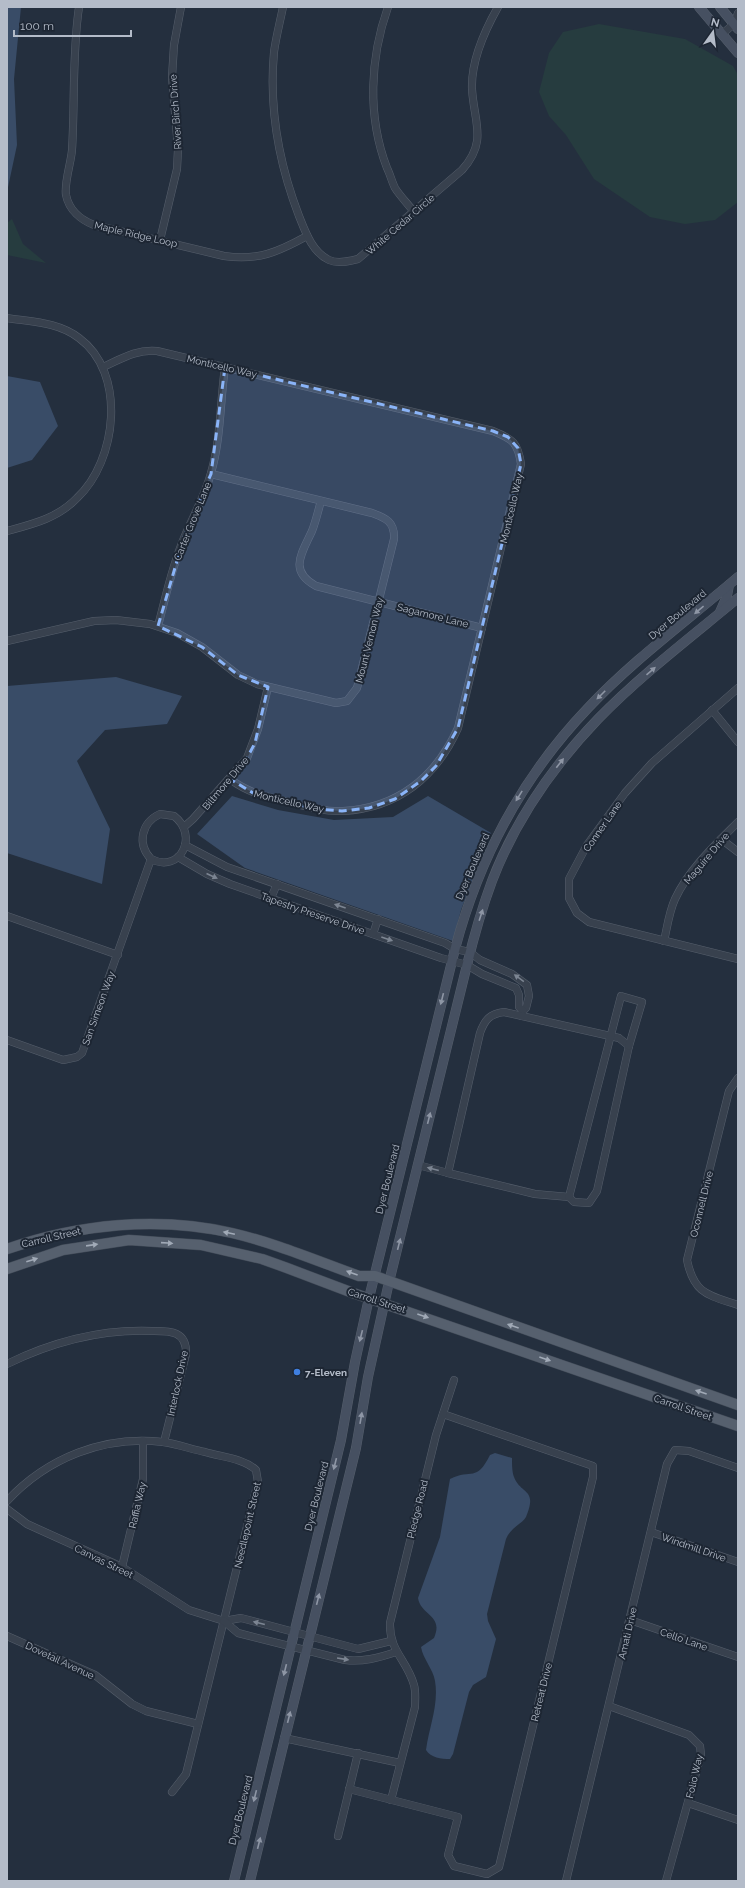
<svg xmlns="http://www.w3.org/2000/svg" width="745" height="1888" viewBox="0 0 745 1888" font-family="Raleway,sans-serif">
<rect width="100%" height="100%" fill="#242f3e"/>
<g fill="#263c3f">
<polygon points="599,24 685,39 733,66 738,75 738,202 715,220 685,224 650,217 594,179 566,135 549,116 539,92 549,53 563,32"/>
<polygon points="12,219 23,244 46,263 7,255 7,223"/>
</g>
<g fill="#394c67">
<polygon points="7,7 21,7 14,79 17,145 7,192"/>
<polygon points="7,376 40,382 58,426 32,460 7,468"/>
<polygon points="116,677 182,696 167,724 105,730 77,761 110,829 102,884 7,853 7,686"/>
<polygon points="232,796 278,810 334,820 393,817 428,796 491,833 461,910 453,941 245,868 197,834"/>
<path d="M 495,1453 L 512,1458 C 512,1464 512,1472 514,1477 C 521,1495 538,1488 526,1517 C 522,1524 511,1527 506,1539 L 487,1614 L 488,1621 L 496,1639 L 486,1677 L 473,1685 L 469,1692 L 453,1754 L 450,1759 C 441,1759 431,1758 426,1750 C 429,1727 439,1705 435,1681 C 433,1669 423,1659 421,1647 L 434,1638 C 444,1615 421,1616 418,1598 L 440,1537 L 450,1479 C 472,1468 476,1483 490,1455 Z"/>
</g>
<g fill="none" stroke-linecap="round" stroke-linejoin="round">
<defs>
<g id="street">
<path d="M 79,7 C 72,54 75,102 72,150 C 71,163 64,183 66,195 C 69,210 81,220 94,225 L 224,256 C 258,261 278,252 307,236"/>
<path d="M 283,7 C 280,22 276,37 274,52 C 269,107 279,164 299,216 C 305,231 312,252 329,260 C 338,264 349,261 358,259 L 462,170 C 488,141 474,123 472,89 C 471,62 485,30 498,7"/>
<path d="M 388,7 C 370,58 367,116 387,168 C 390,174 392,182 395,188 C 400,196 408,204 414,212"/>
<polyline points="734,24 738,13"/>
<polyline points="722,34 734,24 738,23"/>
<polyline points="160,240 177,169 178,149 172,77 174,45 181,7"/>
<path d="M 7,318 C 32,322 58,322 79,338 C 127,373 117,461 77,498 C 58,518 33,524 7,531"/>
<path d="M 103,367 C 121,359 136,349 157,351 L 493,431 C 513,439 518,443 521,464 L 458,728 C 436,777 398,808 343,811 C 325,812 306,807 289,802 C 267,797 248,793 230,779"/>
<path d="M 321,501 C 318,511 316,521 312,531 C 302,553 288,571 316,586 L 482,628"/>
<path d="M 158,626 C 166,596 172,566 184,538 C 193,516 205,496 211,473 C 221,439 220,402 225,367"/>
<path d="M 7,641 L 94,621 L 116,620 L 150,624 L 177,633 L 202,647 L 238,675 L 257,684 L 336,703 L 347,701 L 357,688 L 394,539 C 395,522 386,518 372,513 L 211,474"/>
<polyline points="738,688 652,763 625,793 587,845 569,879 569,898 577,913 589,922 738,959"/>
<polyline points="712,710 738,742"/>
<path d="M 160,814 L 174,816 C 199,835 181,874 151,859 C 137,844 141,823 160,814 Z"/>
<polyline points="184,827 193,819 247,758 258,729 268,687"/>
<polyline points="721,839 738,852"/>
<polyline points="185,845 227,867 445,943 455,949 470,952 480,960 512,974 527,985 529,996 526,1008 523,1011 522,1016"/>
<polyline points="178,857 207,874 230,884 441,958 467,965 482,974 516,988 519,995 519,1007 523,1011"/>
<polyline points="271,898 277,884"/>
<polyline points="7,916 118,955"/>
<polyline points="373,934 378,919"/>
<path d="M 664,941 C 667,928 669,912 675,899 C 689,869 715,845 738,822"/>
<path d="M 504,1012 L 619,1038 L 629,1046 L 597,1191 L 589,1203 L 574,1202 L 569,1197 L 535,1194 L 448,1173 L 480,1033 C 485,1019 490,1014 504,1012 Z"/>
<polyline points="7,1040 63,1060 77,1057 82,1053 151,859"/>
<path d="M 738,1078 L 729,1091 L 687,1260 C 694,1294 708,1295 738,1305"/>
<polyline points="418,1165 448,1173"/>
<polyline points="569,1197 621,996 642,1002 629,1046"/>
<path d="M 7,1364 C 52,1342 102,1329 152,1331 C 169,1331 187,1330 186,1354 L 164,1442"/>
<path d="M 7,1501 C 47,1458 104,1435 163,1442 C 177,1444 191,1449 205,1452 C 221,1457 243,1458 256,1470 L 258,1482 L 186,1774 L 172,1792"/>
<polyline points="7,1509 27,1524 122,1567 189,1610 224,1621 241,1618 358,1649 391,1641"/>
<polyline points="651,1532 738,1562"/>
<polyline points="122,1567 143,1479 143,1441"/>
<polyline points="630,1620 738,1657"/>
<path d="M 224,1621 L 238,1633 L 345,1660 C 363,1662 378,1658 396,1652"/>
<polyline points="7,1636 95,1675 132,1704 146,1711 198,1724"/>
<polyline points="609,1706 689,1735 700,1746 701,1755 666,1881"/>
<polyline points="284,1738 400,1763"/>
<polyline points="349,1789 458,1817 448,1855 454,1866 487,1874 499,1867 593,1477 593,1466 443,1414"/>
<path d="M 391,1800 L 415,1707 C 415,1699 416,1692 414,1685 C 407,1660 389,1651 390,1623 L 436,1435 L 454,1380"/>
<polyline points="688,1803 738,1820"/>
<polyline points="338,1836 358,1753"/>
<polyline points="566,1881 667,1464 675,1450 689,1451 738,1468"/>
</g>
<g id="secondary">
<polyline points="699,7 738,53"/>
<polyline points="720,7 738,29"/>
<polyline points="720,612 727,596 729,585"/>
<path d="M 234,1881 L 341,1440 L 355,1362 L 369,1298 L 455,949 C 479,858 523,776 588,708 C 633,660 688,620 738,577"/>
<path d="M 250,1881 L 356,1448 L 368,1377 L 389,1282 L 467,965 C 474,936 482,908 492,881 C 515,821 554,765 598,719 C 641,675 691,637 738,598"/>
</g>
<g id="primary">
<path d="M 7,1249 C 78,1224 158,1216 232,1233 C 275,1243 317,1261 359,1276 L 375,1276 L 738,1405"/>
<polyline points="7,1269 63,1250 129,1240 201,1245 262,1259 287,1268 353,1293 738,1426"/>
</g>
</defs>
<use href="#street" stroke="#565f6c" stroke-width="8"/>
<use href="#secondary" stroke="#565f6c" stroke-width="10"/>
<use href="#primary" stroke="#414a57" stroke-width="11"/>
<use href="#street" stroke="#38414e" stroke-width="7"/>
<use href="#secondary" stroke="#465061" stroke-width="9"/>
<use href="#primary" stroke="#56606e" stroke-width="10"/>
</g>
<defs><path id="oneway-solid" d="M-6-.8H1V-3.2L6.5 0L1 3.2V.8H-6Z"/></defs>
<g fill="#8e96a5">
<use href="#oneway-solid" transform="translate(699 610) rotate(140)"/>
<use href="#oneway-solid" transform="translate(651 671) rotate(-41)"/>
<use href="#oneway-solid" transform="translate(601 695) rotate(135)"/>
<use href="#oneway-solid" transform="translate(560 763) rotate(-52)"/>
<use href="#oneway-solid" transform="translate(519 796) rotate(122)"/>
<use href="#oneway-solid" transform="translate(481 915) rotate(-72)"/>
<use href="#oneway-solid" transform="translate(442 999) rotate(104)"/>
<use href="#oneway-solid" transform="translate(429 1118) rotate(-76)"/>
<use href="#oneway-solid" transform="translate(399 1244) rotate(-76)"/>
<use href="#oneway-solid" transform="translate(361 1336) rotate(104)"/>
<use href="#oneway-solid" transform="translate(361 1418) rotate(-80)"/>
<use href="#oneway-solid" transform="translate(335 1464) rotate(104)"/>
<use href="#oneway-solid" transform="translate(318 1599) rotate(-76)"/>
<use href="#oneway-solid" transform="translate(285 1670) rotate(104)"/>
<use href="#oneway-solid" transform="translate(289 1717) rotate(-76)"/>
<use href="#oneway-solid" transform="translate(255 1796) rotate(104)"/>
<use href="#oneway-solid" transform="translate(259 1843) rotate(-76)"/>
</g>
<g fill="#7c8592">
<use href="#oneway-solid" transform="translate(212 876) rotate(24)"/>
<use href="#oneway-solid" transform="translate(340 906) rotate(-161)"/>
<use href="#oneway-solid" transform="translate(387 939) rotate(19)"/>
<use href="#oneway-solid" transform="translate(519 978) rotate(-144)"/>
<use href="#oneway-solid" transform="translate(433 1169) rotate(-165)"/>
<use href="#oneway-solid" transform="translate(259 1623) rotate(-166)"/>
<use href="#oneway-solid" transform="translate(343 1659) rotate(9)"/>
</g>
<g fill="#a1aab7">
<use href="#oneway-solid" transform="translate(229 1233) rotate(-168)"/>
<use href="#oneway-solid" transform="translate(167 1243) rotate(4)"/>
<use href="#oneway-solid" transform="translate(92 1245) rotate(-8)"/>
<use href="#oneway-solid" transform="translate(32 1260) rotate(-18)"/>
<use href="#oneway-solid" transform="translate(352 1273) rotate(-160)"/>
<use href="#oneway-solid" transform="translate(423 1316) rotate(19)"/>
<use href="#oneway-solid" transform="translate(513 1326) rotate(-161)"/>
<use href="#oneway-solid" transform="translate(545 1359) rotate(19)"/>
<use href="#oneway-solid" transform="translate(701 1392) rotate(-161)"/>
</g>
<path fill="#8ab4f8" fill-opacity="0.2" stroke="#8ab4f8" stroke-width="3" stroke-dasharray="8 5" stroke-linejoin="round" d="M 225,367 L 493,431 L 508,437 L 518,448 L 521,464 L 458,728 L 436,766 L 421,781 L 395,799 L 369,808 L 342,811 L 316,809 L 253,793 L 230,779 L 247,758 L 255,743 L 268,687 L 238,675 L 202,647 L 158,626 L 184,537 L 211,474 Z"/>
<circle fill="#3f7fe0" stroke="#1d2633" stroke-width="1.5" cx="297" cy="1372" r="4"/>
<g text-anchor="middle" stroke-width="4" stroke-linejoin="round" paint-order="stroke">
<g font-size="10" fill="#b4bcc9" stroke="#1d2633">
<text transform="translate(175 112) rotate(-94)" y="4">River Birch Drive</text>
<text transform="translate(400 224) rotate(-41)" y="4">White Cedar Circle</text>
<text transform="translate(136 234) rotate(13)" y="4">Maple Ridge Loop</text>
<text transform="translate(222 366) rotate(13)" y="4">Monticello Way</text>
<text transform="translate(511 508) rotate(-77)" y="4">Monticello Way</text>
<text transform="translate(192 521) rotate(-68)" y="4">Carter Grove Lane</text>
<text transform="translate(677 614) rotate(-40)" y="4">Dyer Boulevard</text>
<text transform="translate(433 615) rotate(14)" y="4">Sagamore Lane</text>
<text transform="translate(369 640) rotate(-76)" y="4">Mount Vernon Way</text>
<text transform="translate(225 783) rotate(-50)" y="4">Biltmore Drive</text>
<text transform="translate(289 801) rotate(13)" y="4">Monticello Way</text>
<text transform="translate(602 826) rotate(-55)" y="4">Conner Lane</text>
<text transform="translate(706 858) rotate(-50)" y="4">Maguire Drive</text>
<text transform="translate(472 866) rotate(-67)" y="4">Dyer Boulevard</text>
<text transform="translate(313 913) rotate(19)" y="4">Tapestry Preserve Drive</text>
<text transform="translate(98 1008) rotate(-70)" y="4">San Simeon Way</text>
<text transform="translate(387 1179) rotate(-76)" y="4">Dyer Boulevard</text>
<text transform="translate(701 1204) rotate(-76)" y="4">Oconnell Drive</text>
<text transform="translate(51 1237) rotate(-13)" y="4">Carroll Street</text>
<text transform="translate(377 1300) rotate(18)" y="4">Carroll Street</text>
<text transform="translate(177 1383) rotate(-78)" y="4">Interlock Drive</text>
<text transform="translate(683 1407) rotate(19)" y="4">Carroll Street</text>
<text transform="translate(316 1496) rotate(-76)" y="4">Dyer Boulevard</text>
<text transform="translate(137 1505) rotate(-77)" y="4">Raffia Way</text>
<text transform="translate(417 1509) rotate(-76)" y="4">Pledge Road</text>
<text transform="translate(247 1525) rotate(-77)" y="4">Needlepoint Street</text>
<text transform="translate(694 1547) rotate(19)" y="4">Windmill Drive</text>
<text transform="translate(104 1561) rotate(26)" y="4">Canvas Street</text>
<text transform="translate(627 1633) rotate(-77)" y="4">Amati Drive</text>
<text transform="translate(684 1639) rotate(19)" y="4">Cello Lane</text>
<text transform="translate(60 1660) rotate(25)" y="4">Dovetail Avenue</text>
<text transform="translate(541 1692) rotate(-76)" y="4">Retreat Drive</text>
<text transform="translate(694 1776) rotate(-77)" y="4">Folio Way</text>
<text transform="translate(240 1810) rotate(-76)" y="4">Dyer Boulevard</text>
</g>
<g font-size="10" font-weight="bold" fill="#b4bcc9" stroke="#1d2633" text-anchor="start">
<text x="305" y="1376">7-Eleven</text>
</g>
</g>
<rect width="745" height="1888" fill="none" stroke="#b4bcc9" stroke-width="16"/>
<g transform="translate(713 32) rotate(14)" stroke="#1d2633" stroke-width="3" paint-order="stroke">
<path d="M0-3L7 15L0 10L-7 15Z" fill="#b4bcc9"/>
<text y="-6" font-size="11" font-weight="bold" text-anchor="middle" fill="#b4bcc9">N</text>
</g>
<path d="M14 30v6h117v-6" fill="none" stroke="#b4bcc9" stroke-width="2"/>
<text x="20" y="30" font-size="12" fill="#b4bcc9" stroke="#1d2633" stroke-width="3" paint-order="stroke">100 m</text>
</svg>
